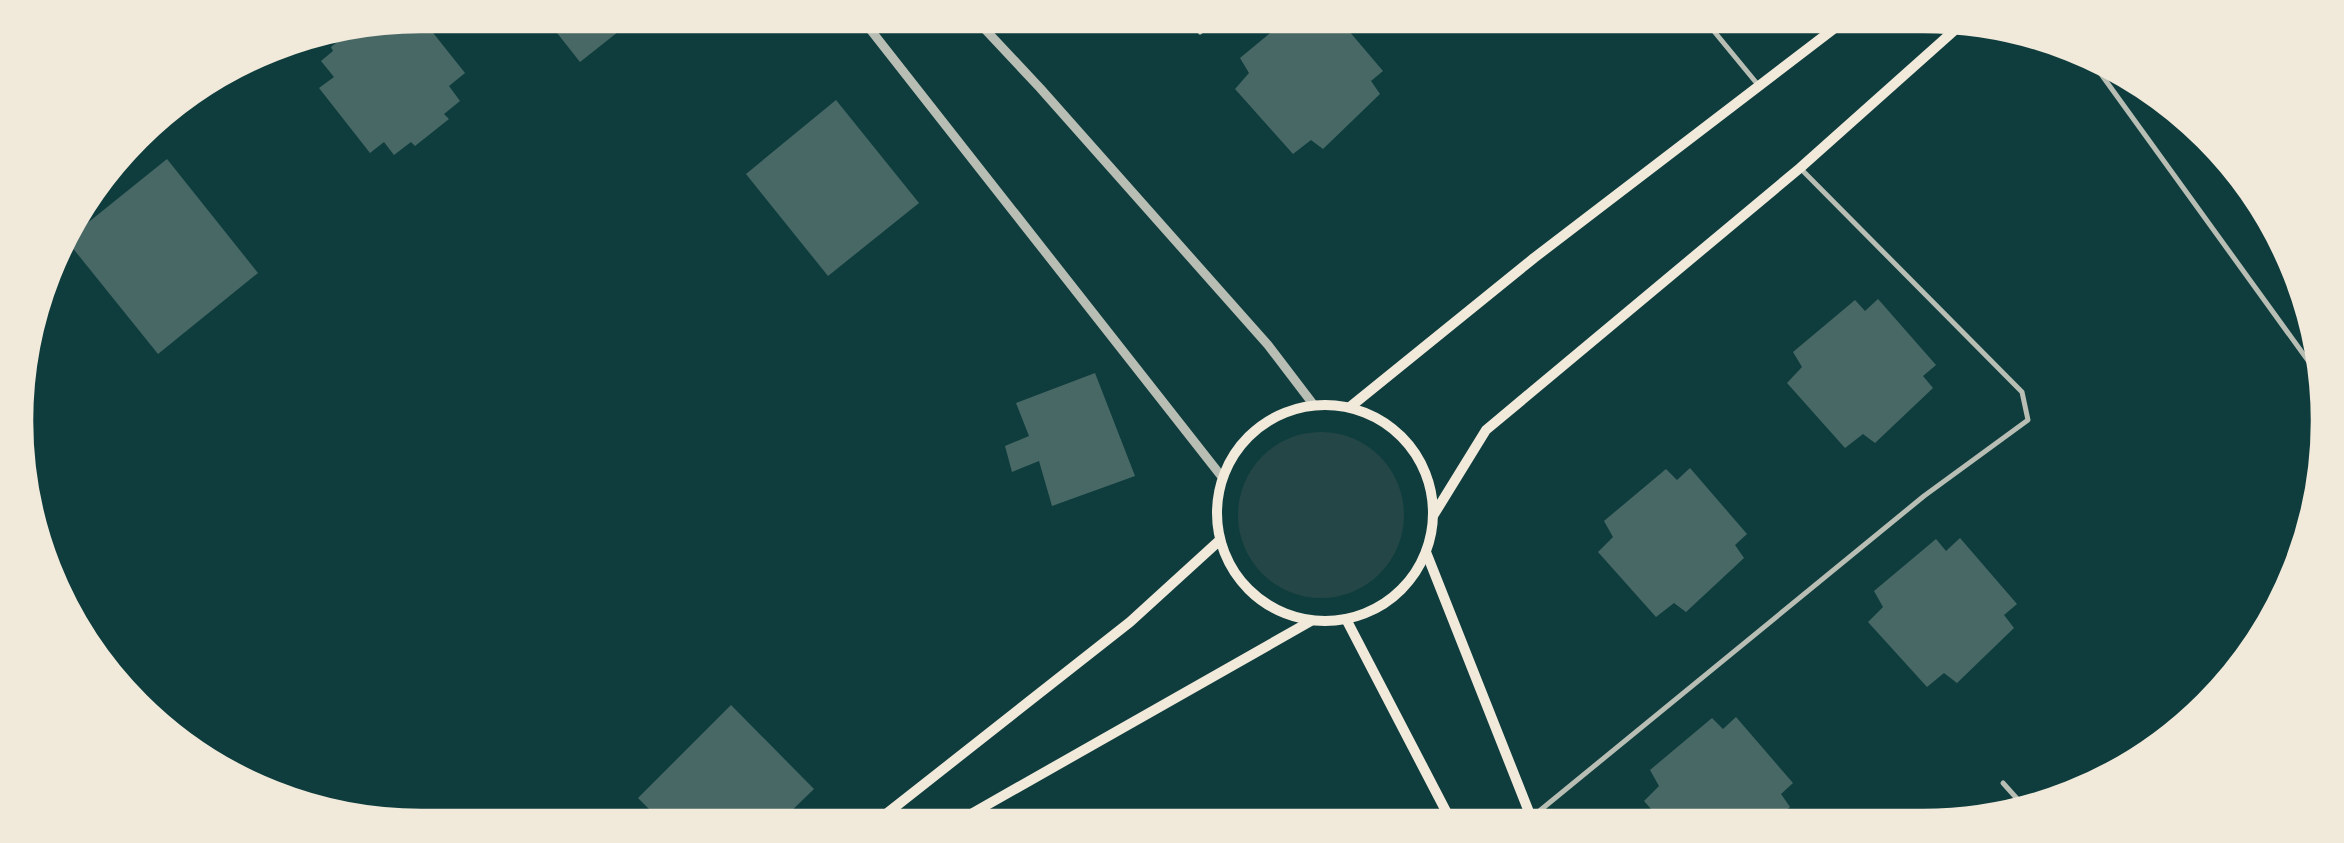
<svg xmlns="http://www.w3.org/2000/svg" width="2344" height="843" viewBox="0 0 2344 843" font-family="'Open Sans',sans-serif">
<rect width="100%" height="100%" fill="#0f3d3e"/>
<circle fill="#244646" cx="1321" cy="515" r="83"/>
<g fill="#486865">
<polygon points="426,24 465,73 449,86 460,101 444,114 449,119 415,146 411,142 394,155 384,142 370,153 319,88 334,77 321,61 333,51 331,47 351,31"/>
<polygon points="550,24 628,24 580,62"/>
<polygon points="1281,24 1343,24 1383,71 1371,81 1380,94 1323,149 1311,140 1293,154 1235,89 1249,73 1240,58"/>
<polygon points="836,100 919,203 828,276 746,174"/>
<polygon points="167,159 258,273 158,354 67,241 70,237"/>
<polygon points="1878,299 1936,365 1923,376 1933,388 1875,443 1863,434 1845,448 1787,383 1802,367 1793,352 1855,300 1865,311"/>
<polygon points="1095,373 1135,476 1052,506 1039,461 1012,472 1005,446 1029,436 1016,403"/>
<polygon points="1690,468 1747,534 1735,545 1744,558 1686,612 1674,603 1656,617 1598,552 1613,537 1604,521 1666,469 1677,480"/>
<polygon points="1960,538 2017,604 2004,615 2014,628 1957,683 1944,673 1927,687 1868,622 1883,607 1874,591 1936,539 1946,551"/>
<polygon points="731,705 814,789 784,818 659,819 638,798"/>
<polygon points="1736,717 1793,783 1781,794 1790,807 1780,816 1658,817 1644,801 1659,786 1650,770 1712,718 1723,729"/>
</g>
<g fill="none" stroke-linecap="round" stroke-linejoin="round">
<g stroke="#b8beb3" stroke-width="5">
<polyline points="1708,24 1759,86"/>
<polyline points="1200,32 1210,24"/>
<polyline points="2093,63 2317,373"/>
<polyline points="2003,783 2020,802"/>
<polyline points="1532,817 1924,496 2028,420 2022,392 1800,168"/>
</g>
<g stroke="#b8beb3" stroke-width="9">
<polyline points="866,24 1222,477"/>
<polyline points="980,24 1040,88 1268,345 1313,404"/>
</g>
<g stroke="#f1e9da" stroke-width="10">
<circle cx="1325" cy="513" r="108"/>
<polyline points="1350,407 1534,258 1840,24"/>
<polyline points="1433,516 1486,430 1800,168 1957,28"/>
<polyline points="1426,552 1531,817"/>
<polyline points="1346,619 1449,817"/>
<polyline points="881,818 1130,622 1220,540"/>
<polyline points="964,818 1311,621"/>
</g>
</g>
<path d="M0 0H2344V843H0ZM421 32H1923A389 389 0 0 1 2312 421V421A389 389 0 0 1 1923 810H421A389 389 0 0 1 32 421V421A389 389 0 0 1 421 32Z" fill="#f1e9da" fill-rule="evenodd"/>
<path fill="none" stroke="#f1e9da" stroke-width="2.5" d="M421 32H1923A389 389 0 0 1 2312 421V421A389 389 0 0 1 1923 810H421A389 389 0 0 1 32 421V421A389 389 0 0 1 421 32Z"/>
</svg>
